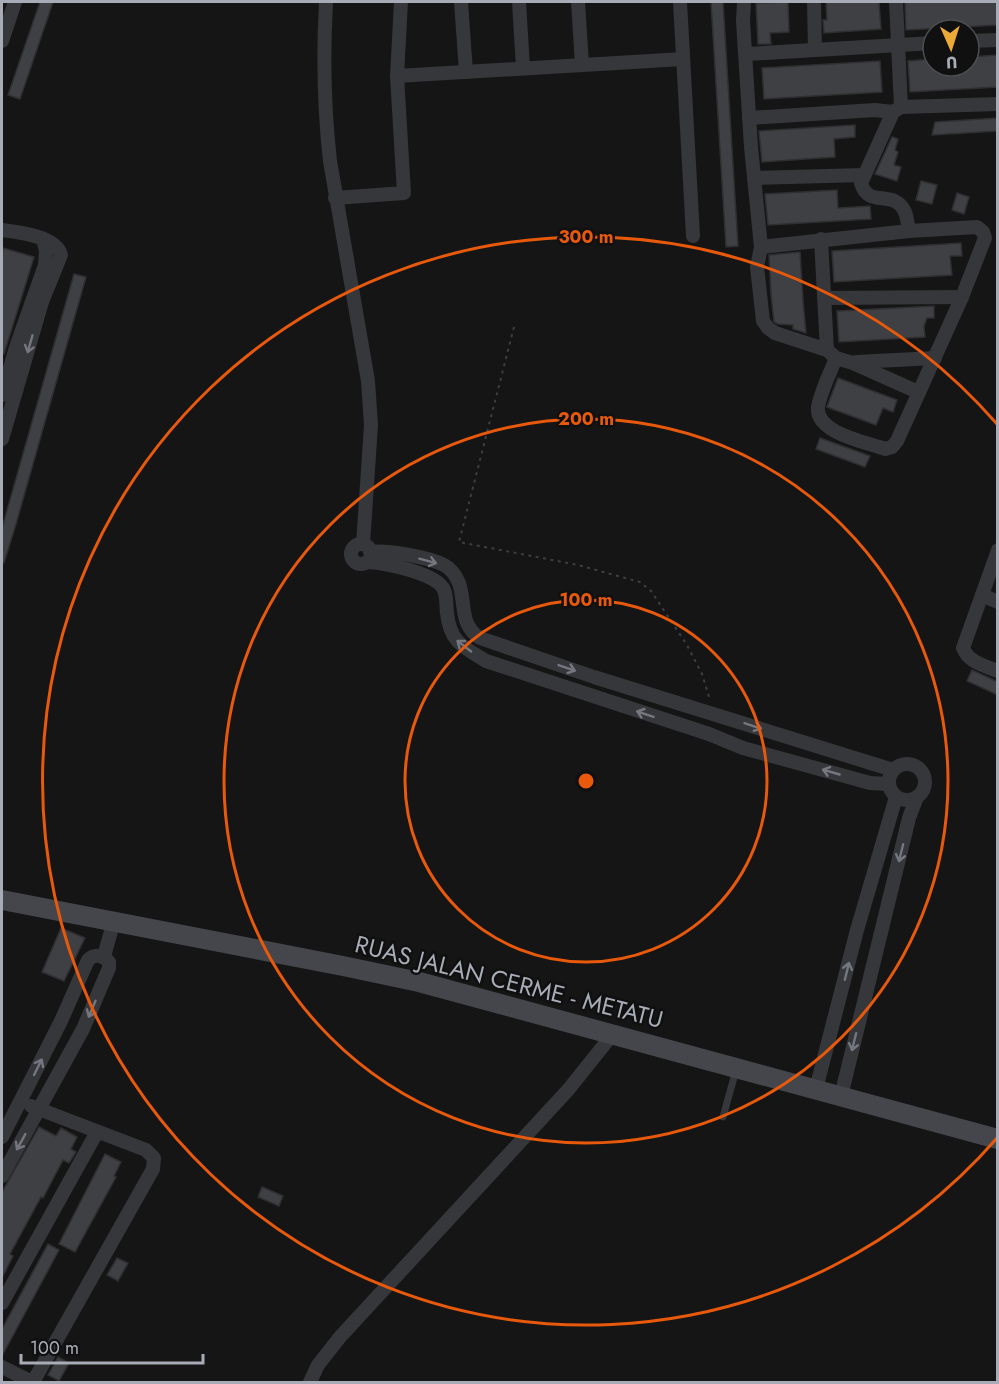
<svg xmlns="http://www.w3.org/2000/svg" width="999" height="1384" viewBox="0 0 999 1384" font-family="Jost,sans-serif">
<rect width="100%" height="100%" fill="#151516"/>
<g fill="#3f4043" stroke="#2f2f32" stroke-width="1.5">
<polygon points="40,2 53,2 20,99 8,95"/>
<polygon points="711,2 723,2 738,246 726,247"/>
<polygon points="788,2 789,32 770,33 771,44 758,44 756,3"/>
<polygon points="826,2 879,2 881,29 824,33 823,20 827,20"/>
<polygon points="905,2 998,2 998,25 906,30"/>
<polygon points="998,55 998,87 910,92 908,61 933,59 933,66 969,66 969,57"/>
<polygon points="880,61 882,92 764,99 762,68"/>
<polygon points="998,118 998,131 932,135 935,122"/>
<polygon points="855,125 855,137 834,139 835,157 762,162 759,131"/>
<polygon points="892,137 898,139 895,150 898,152 894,165 901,167 897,181 875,174"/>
<polygon points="921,181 937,185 932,204 916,200"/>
<polygon points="837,190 838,208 870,206 871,219 768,225 765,194"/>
<polygon points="957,193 969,197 964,214 952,210"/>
<polygon points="961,243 962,256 950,256 952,275 834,282 832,251"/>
<polygon points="3,248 34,257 4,354 2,353 2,255"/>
<polygon points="800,252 803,301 806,333 793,329 793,325 778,324 774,322 771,294 769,255"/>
<polygon points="74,274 86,277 16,524 4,563 2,562 2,528"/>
<polygon points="934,306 934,318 927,318 924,326 925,337 839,342 837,311"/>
<polygon points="838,378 897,400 893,412 883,408 876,425 827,407"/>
<polygon points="820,438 870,456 865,467 816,449"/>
<polygon points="972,670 998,682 998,695 967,681"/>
<polygon points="61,928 85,938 64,981 42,972"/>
<polygon points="39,1127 56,1136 61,1128 77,1137 71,1149 76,1152 69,1163 63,1160 43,1198 41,1197 10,1254 13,1256 2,1278 2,1192"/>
<polygon points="105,1154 121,1162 114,1176 116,1177 75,1252 59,1244"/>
<polygon points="262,1187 283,1196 279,1206 258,1197"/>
<polygon points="48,1244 59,1250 2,1356 2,1329"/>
<polygon points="117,1258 128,1263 118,1281 107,1275"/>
<polygon points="58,1357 69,1363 59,1381 48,1375"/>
</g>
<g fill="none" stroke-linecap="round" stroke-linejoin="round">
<polyline stroke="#3c3e42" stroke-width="2" stroke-dasharray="3 4.5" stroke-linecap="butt" points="514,327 459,542 578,565 640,582 651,591 687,645 702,674 710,700"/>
<polyline stroke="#36373b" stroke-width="7" points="723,1117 736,1070"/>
<g stroke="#36373b" stroke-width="14">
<path d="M 326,2 C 323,55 324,108 330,161 L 368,381 L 371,425 L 363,544"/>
<polyline points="461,2 466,72"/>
<polyline points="519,2 523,68"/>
<polyline points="578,2 582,65"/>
<polyline points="680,2 693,236"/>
<polyline points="744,2 743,21 751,147 761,247 757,267 763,321 768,328 775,333 827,350 836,358 853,363 918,392"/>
<polyline points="814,2 815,49"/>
<path d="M 896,2 L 901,107 L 893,112 L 861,183 C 868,209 894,188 905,212 C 907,217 908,225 909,231"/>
<polyline points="2,41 15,2"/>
<polyline points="969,41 998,40"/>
<polyline points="747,54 933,43"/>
<polyline points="397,76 683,59"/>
<polyline points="901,107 998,104"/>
<polyline points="749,118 875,110 893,112"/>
<polyline points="754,178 864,175"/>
<polyline points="335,198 404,193 397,76 401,2"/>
<path d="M 2,230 C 18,232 56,236 61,255 L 42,302 L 2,439"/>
<polyline points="821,239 827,350"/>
<path d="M 761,247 L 909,231 L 977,227 L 983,232 L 985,238 L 962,297 L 897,441 L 892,447 L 885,449 C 866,442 815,433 818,407 C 821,391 830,373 836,358"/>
<polyline points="824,298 962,297"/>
<polyline points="856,362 935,358"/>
<polyline points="2,395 17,344 45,265 46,251 43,239"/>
<circle cx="361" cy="554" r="10"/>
<path d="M 998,550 L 963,648 C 968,662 985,666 998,671"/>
<path d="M 370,552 C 388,550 428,557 444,565 C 452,569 456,576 459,583 C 466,603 459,625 480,638 L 594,677 L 893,770"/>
<path d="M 367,562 C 385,563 437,573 444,590 C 447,597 446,606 447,613 C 450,642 463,647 486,661 L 709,734 L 743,748 L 870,783 L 888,784"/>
<polyline points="982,595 998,602"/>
<circle cx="907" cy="782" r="18"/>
<polyline points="104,956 114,921"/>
<polyline points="816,1089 857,930 896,797"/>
<polyline points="841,1096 909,818 917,797"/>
<polyline points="31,1106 146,1150 154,1158 153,1169 33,1382"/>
<path d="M 2,1137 L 61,1021 L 88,960 C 95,953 103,955 109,962 L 109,968 L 83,1029 L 2,1176"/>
<polyline points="2,1303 97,1132"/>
<polyline points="2,1367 32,1382"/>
<polyline points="310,1382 318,1365 340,1337 568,1090 612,1035"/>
</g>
<polyline stroke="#44464b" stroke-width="20" points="2,900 343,966 419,982 998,1139"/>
</g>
<defs><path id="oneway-shaft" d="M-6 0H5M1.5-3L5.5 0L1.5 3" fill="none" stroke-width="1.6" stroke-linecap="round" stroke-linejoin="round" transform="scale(1.5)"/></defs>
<g stroke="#74777f">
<use href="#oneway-shaft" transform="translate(30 344) rotate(106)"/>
<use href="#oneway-shaft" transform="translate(428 561) rotate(15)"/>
<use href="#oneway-shaft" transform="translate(464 646) rotate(-142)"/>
<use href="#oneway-shaft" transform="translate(567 668) rotate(19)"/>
<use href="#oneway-shaft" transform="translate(645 714) rotate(-161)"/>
<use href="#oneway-shaft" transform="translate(753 726) rotate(18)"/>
<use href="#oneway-shaft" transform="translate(831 772) rotate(-164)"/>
<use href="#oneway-shaft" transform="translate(901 853) rotate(104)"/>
<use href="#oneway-shaft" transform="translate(847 971) rotate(-76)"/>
<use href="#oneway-shaft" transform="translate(92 1009) rotate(113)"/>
<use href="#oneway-shaft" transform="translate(854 1042) rotate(104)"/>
<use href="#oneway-shaft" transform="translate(38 1067) rotate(-64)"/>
<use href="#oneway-shaft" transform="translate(21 1142) rotate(119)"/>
</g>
<g fill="none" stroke="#e8590c" stroke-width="3">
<circle cx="586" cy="781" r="181"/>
<circle cx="586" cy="781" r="362"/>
<path d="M997 1138A544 544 0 1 1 997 424"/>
</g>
<g text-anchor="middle" stroke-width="5" stroke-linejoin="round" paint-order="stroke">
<g font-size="24" fill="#a7acb6" stroke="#101011">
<text transform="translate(509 982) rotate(14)" y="8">RUAS JALAN CERME - METATU</text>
</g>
</g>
<circle cx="586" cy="781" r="9" fill="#e8590c" stroke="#101011" stroke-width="3"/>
<g font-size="18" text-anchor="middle" font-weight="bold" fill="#e8590c" stroke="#101011" stroke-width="5" stroke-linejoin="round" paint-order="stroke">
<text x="586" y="243">300 m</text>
<text x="586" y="425">200 m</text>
<text x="586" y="606">100 m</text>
</g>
<rect width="999" height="1384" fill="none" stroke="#a7acb6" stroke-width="6"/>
<g transform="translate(951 48) rotate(177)"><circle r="28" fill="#101011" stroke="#4c4e53" stroke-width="1.5"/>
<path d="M0-4.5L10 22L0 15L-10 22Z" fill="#eca936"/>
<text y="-9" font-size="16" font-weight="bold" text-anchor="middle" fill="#a7acb6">U</text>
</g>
<path d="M21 1354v9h182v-9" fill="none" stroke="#a7acb6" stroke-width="3"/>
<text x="30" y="1354" font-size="18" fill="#a7acb6" stroke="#101011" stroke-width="4.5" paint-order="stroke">100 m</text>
</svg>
